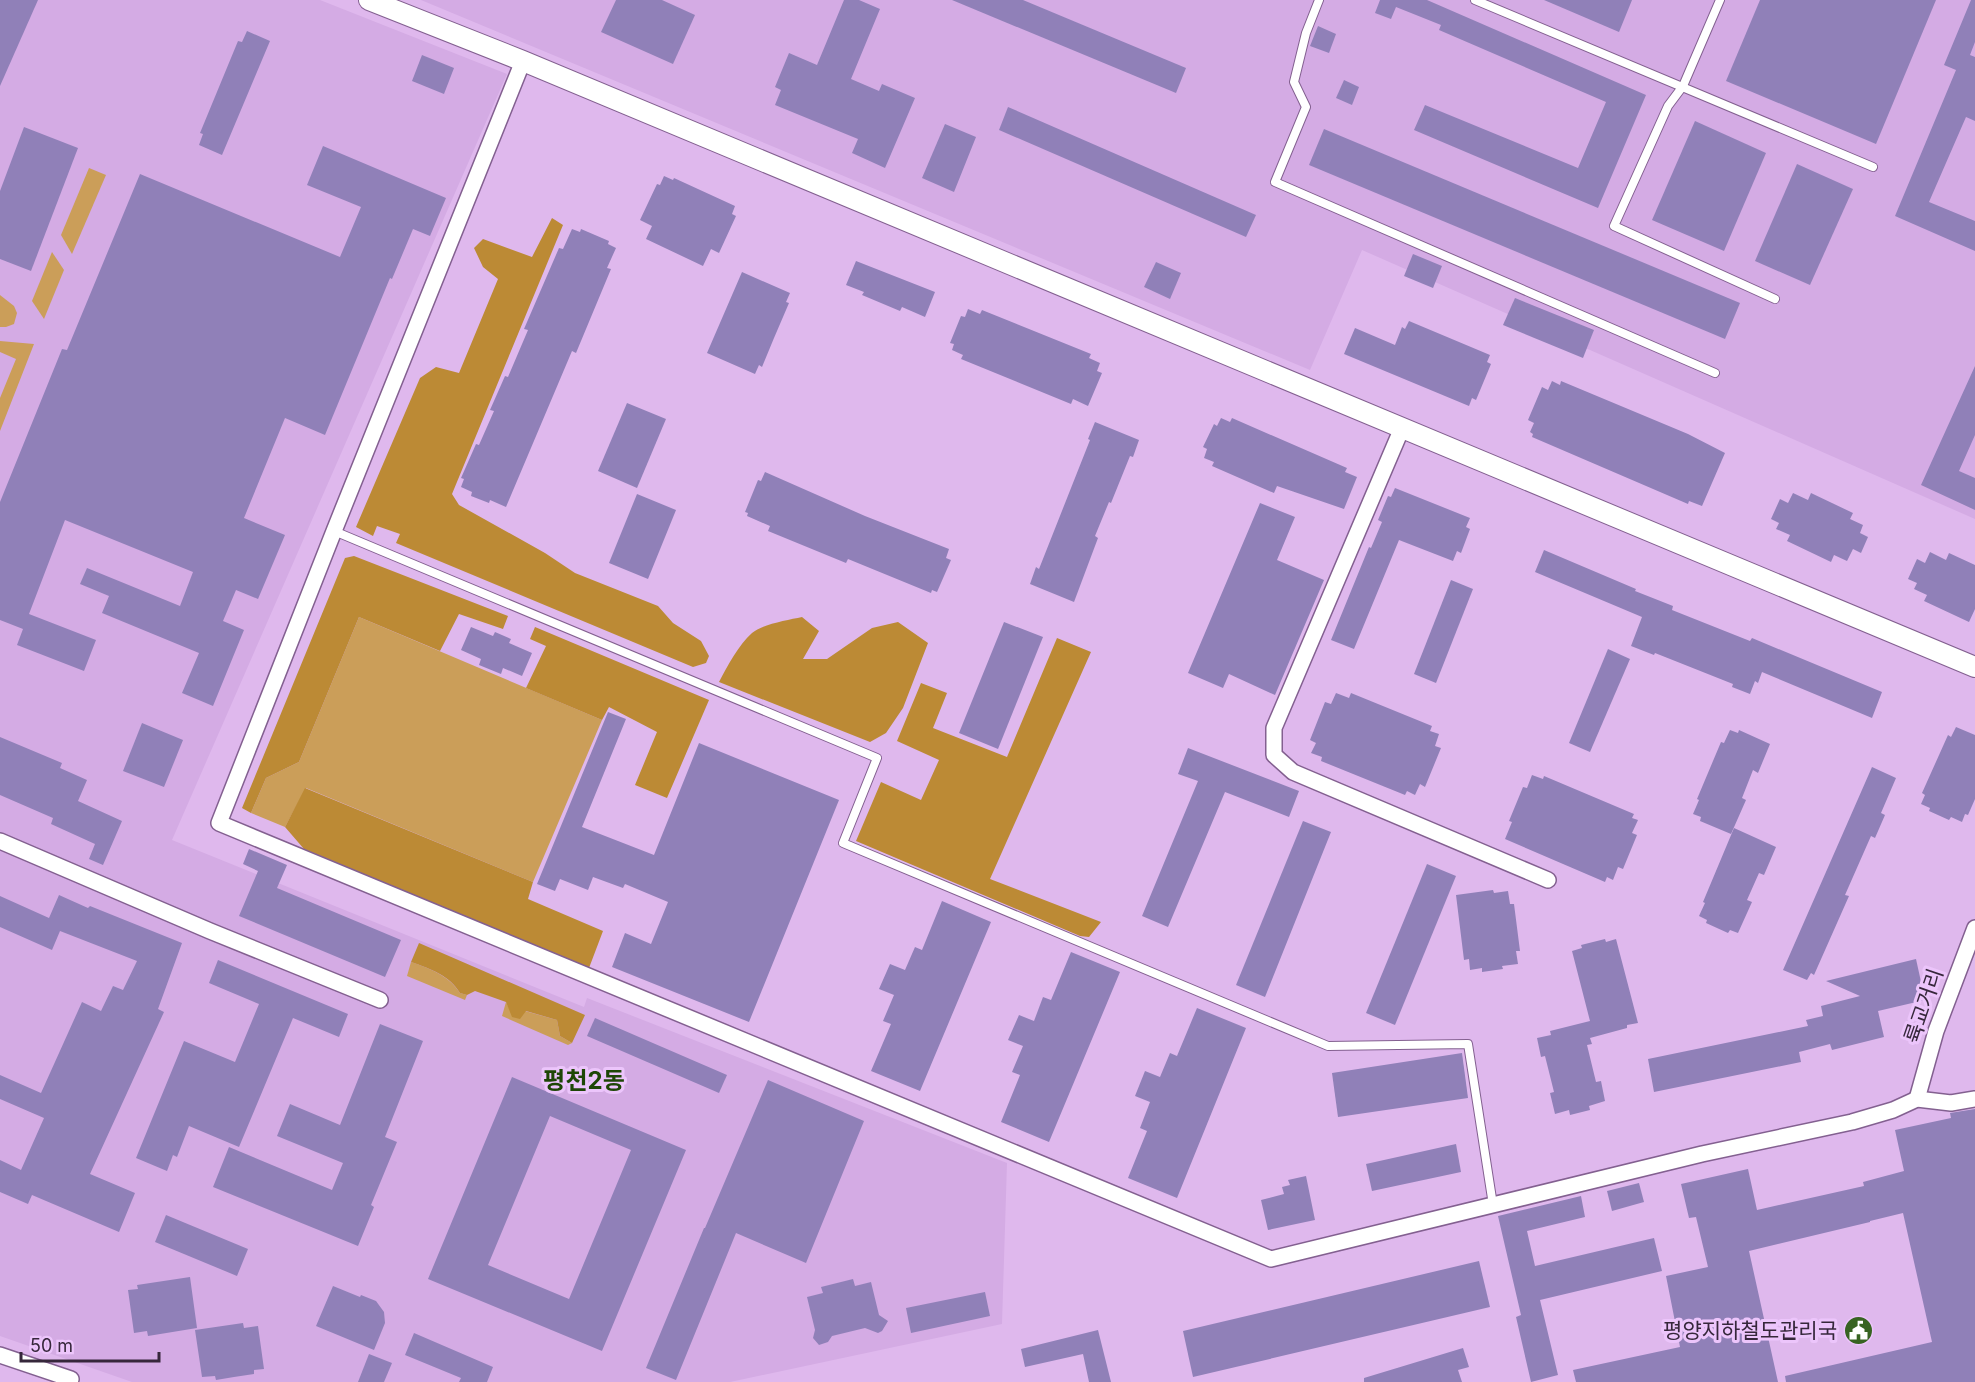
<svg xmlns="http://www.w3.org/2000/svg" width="1975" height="1382" viewBox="0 0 1975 1382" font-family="Inter,'Noto Sans KR',sans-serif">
<rect width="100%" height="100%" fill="#dfb8ed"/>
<g fill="#d4abe4">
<polygon points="0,0 320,0 507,74 172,840 584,1007 587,998 1007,1163 1002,1324 730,1382 132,1382 0,1336"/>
<polygon points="421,0 1975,0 1975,519 1362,250 1310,370"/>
</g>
<g fill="#cb9e59">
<polygon points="89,168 106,175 72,254 61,235"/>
<polygon points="52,252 64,270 44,319 32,301"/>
<polygon points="0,295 14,306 17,313 14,324 6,327 0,327"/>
<polygon points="0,341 34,344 0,431 0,398 16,359 0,352"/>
<polygon points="359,617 602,720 533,882 306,788 285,827 251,813 266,778 299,762"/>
<path d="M 411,962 C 431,969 448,975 460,993 L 467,995 L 465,1000 L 407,976 Z"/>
<polygon points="506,1002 511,1012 525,1011 557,1020 560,1036 572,1043 568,1045 502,1016"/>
</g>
<g fill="#bc8a35">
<polygon points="552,218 563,225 452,494 459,505 545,553 575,573 658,606 673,623 701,641 709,656 706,663 693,667 396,543 400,534 377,526 373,536 356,527 420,378 436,367 459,373 498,279 483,267 474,248 483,239 532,257"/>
<polygon points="354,556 508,616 503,629 459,614 440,651 359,617 299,762 266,778 251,813 242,808 345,558"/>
<path d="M 802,617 L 819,631 L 803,659 L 827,659 L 872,628 L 898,622 L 928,643 L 903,708 L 886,733 L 870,742 L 719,682 C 727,667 739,644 752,633 C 763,624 788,620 802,617 Z"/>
<polygon points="535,627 709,700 667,798 635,785 657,732 609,707 602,720 526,688 546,646 530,639"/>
<polygon points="1057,638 1091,652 990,879 1101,922 1089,937 1080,936 856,841 881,782 921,800 939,760 897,741 921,683 947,693 933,728 1007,757"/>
<polygon points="305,788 533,882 528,899 603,931 589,968 304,849 285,827"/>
<path d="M 419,943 L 585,1015 L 572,1043 L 560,1036 L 557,1020 L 526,1011 L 520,1019 L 512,1017 L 506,1002 L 475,991 L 467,995 L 460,993 C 449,975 431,969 411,962 Z"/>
</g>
<g fill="#9080b8" fill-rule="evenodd">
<polygon points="0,0 38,0 0,86"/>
<polygon points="616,0 662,0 695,15 673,64 601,32"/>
<polygon points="844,0 859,0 880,9 851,79 879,91 882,84 915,98 885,168 852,153 858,139 775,105 781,90 775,87 789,53 817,65"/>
<polygon points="952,0 1023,0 1186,68 1176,93"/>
<polygon points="1380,0 1427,0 1646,95 1598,208 1414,130 1425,105 1578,168 1606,102 1439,30 1441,25 1396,7 1391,19 1375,13"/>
<polygon points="1544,0 1632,0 1619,32"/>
<polygon points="1760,0 1936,0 1876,144 1726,81"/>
<polygon points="1971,0 1975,0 1975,42 1970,55 1975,57 1975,121 1966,117 1929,202 1975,221 1975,251 1895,216 1956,70 1944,65"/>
<polygon points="1318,26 1336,34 1329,53 1310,46"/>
<polygon points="247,31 270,41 222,155 199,145 203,134 200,133 238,41 242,42"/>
<polygon points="422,55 454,68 444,94 412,81"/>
<polygon points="1344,80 1359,87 1352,105 1336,98"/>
<polygon points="1008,107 1256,215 1246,237 999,130"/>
<polygon points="1695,121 1766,153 1724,251 1652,220"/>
<polygon points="945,124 976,137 954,192 922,178"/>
<polygon points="24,127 78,148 31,271 0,259 0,191"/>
<polygon points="1324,129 1740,303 1725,339 1309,165"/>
<polygon points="323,146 446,198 430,236 413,229 392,279 390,278 325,435 285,418 244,518 285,535 258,599 236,590 223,621 244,630 213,706 182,693 199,653 102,613 109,596 80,584 87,568 180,606 193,572 65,520 29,614 96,640 84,671 17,645 23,629 0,620 0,502 62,349 67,350 140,174 340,257 361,207 307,185"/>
<polygon points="1797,164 1853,189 1810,285 1755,261"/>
<polygon points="664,176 673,180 674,178 735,206 732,214 736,216 719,253 711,249 703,266 646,239 652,226 640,220 657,184 660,185"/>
<polygon points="572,229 580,232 581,229 609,241 608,244 616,248 607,268 611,269 576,353 572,351 506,507 490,500 489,503 471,496 472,492 461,487 464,479 461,478 476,444 479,445 494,411 490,410 505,376 508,377 528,330 524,329 559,248 563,249"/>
<polygon points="1413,254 1442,266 1433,288 1404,276"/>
<polygon points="856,261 935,292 925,317 902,307 900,311 862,295 864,292 846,285"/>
<polygon points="1156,262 1181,273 1170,299 1144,287"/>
<polygon points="742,272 790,293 786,302 789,303 774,338 762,367 759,365 755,374 707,353"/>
<polygon points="1515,298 1594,330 1583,358 1503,325"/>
<polygon points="968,309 980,314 982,310 1091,354 1089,358 1100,363 1097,371 1102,373 1088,406 1073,399 1071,404 961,359 963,355 952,350 954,344 950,343 961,316 965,317"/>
<polygon points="1409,321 1490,355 1487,362 1491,364 1476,400 1472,398 1469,406 1344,354 1355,328 1395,345 1402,327 1405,329"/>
<polygon points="1975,366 1975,435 1959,471 1975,478 1975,510 1921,485"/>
<polygon points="1552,381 1560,385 1561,381 1688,434 1725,453 1702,506 1689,501 1688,504 1532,437 1533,434 1530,432 1534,423 1528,420 1542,387 1548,390"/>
<polygon points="627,403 666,419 637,488 598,471"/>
<polygon points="1221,418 1230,422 1232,418 1347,468 1345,472 1357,477 1344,509 1277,486 1274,493 1212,466 1214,462 1204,458 1207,449 1203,447 1214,424 1217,426"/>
<polygon points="1095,422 1139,440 1133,457 1130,456 1111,503 1109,502 1095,536 1098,538 1074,602 1030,584 1036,567 1039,569 1090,440 1088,439"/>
<polygon points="765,472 865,516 949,549 946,558 951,560 937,592 932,590 931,593 848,559 846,563 768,531 770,526 747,516 748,513 745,512 758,480 761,481"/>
<polygon points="1395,488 1470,518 1466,527 1470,529 1461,553 1457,551 1453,561 1399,540 1354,649 1331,640 1369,547 1371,548 1382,522 1378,520 1388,496 1391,497"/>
<polygon points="1793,493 1808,500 1811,493 1853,513 1850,519 1863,525 1860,533 1868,537 1861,553 1853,549 1847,561 1834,555 1831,562 1787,541 1790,535 1776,529 1779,523 1771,519 1780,499 1788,503"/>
<polygon points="637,494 676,510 648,579 609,563"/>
<polygon points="1260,503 1295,517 1277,560 1324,580 1275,695 1229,674 1223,688 1188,673"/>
<polygon points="1544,550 1636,589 1635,591 1673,606 1672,610 1750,641 1752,638 1882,692 1872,718 1762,672 1758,683 1755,681 1750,694 1732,687 1733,684 1655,653 1654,655 1631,646 1642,617 1535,572"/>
<polygon points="1930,552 1946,560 1949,553 1975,565 1975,609 1969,622 1924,601 1927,595 1914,589 1917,583 1908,579 1917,559 1925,563"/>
<polygon points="1451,580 1473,589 1436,683 1414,674"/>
<polygon points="1004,622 1043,637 998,749 959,733"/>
<polygon points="471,627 493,636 495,632 511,639 509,643 532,653 522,676 503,668 501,674 479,665 481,659 461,650"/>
<polygon points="1608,649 1630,659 1590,752 1569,743"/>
<polygon points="1336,693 1349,698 1351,693 1432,726 1430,731 1439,734 1435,746 1441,748 1425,787 1420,784 1415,795 1407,791 1405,795 1321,761 1322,757 1311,753 1316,743 1310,740 1325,702 1331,704"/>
<polygon points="608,712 626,719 582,827 654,855 699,743 839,800 749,1022 612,967 625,933 651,944 668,902 625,884 623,888 593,877 588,890 560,879 555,891 537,884"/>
<polygon points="142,723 183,740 164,787 123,771"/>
<polygon points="1956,727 1975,735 1975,799 1968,815 1965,814 1962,822 1951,817 1949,820 1929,811 1930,808 1921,804 1925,795 1922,793 1948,735 1951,737"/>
<polygon points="1730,730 1738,733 1739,730 1770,744 1758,773 1753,770 1742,798 1746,800 1731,834 1700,821 1701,817 1693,814 1699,800 1697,799 1721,742 1724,743"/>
<polygon points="0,737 62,763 60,768 87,780 78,801 122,821 103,865 89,859 95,844 51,824 53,818 0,795"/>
<polygon points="1188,748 1299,791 1289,817 1225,792 1168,927 1142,916 1198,781 1178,774"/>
<polygon points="1872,767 1896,778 1881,813 1885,815 1875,838 1871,836 1845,895 1849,896 1814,975 1811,973 1807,980 1783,970"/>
<polygon points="1532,775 1543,779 1544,776 1634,814 1632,818 1638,820 1632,833 1637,835 1623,869 1618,867 1613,880 1607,877 1605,882 1505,839 1512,822 1509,821 1523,787 1527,788"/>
<polygon points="1303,821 1331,832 1265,997 1236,985"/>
<polygon points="1734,828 1776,847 1764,875 1759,873 1747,900 1752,902 1738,933 1730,930 1728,933 1706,923 1707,920 1699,916 1705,903 1703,902"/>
<polygon points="249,849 287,865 277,888 401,940 385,977 239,916 258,871 243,864"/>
<polygon points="1427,864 1456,876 1395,1025 1366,1013"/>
<polygon points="1493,890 1494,893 1508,891 1510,904 1514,904 1520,951 1516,951 1518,964 1502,966 1503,969 1482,972 1482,968 1470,970 1469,959 1464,960 1456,895"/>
<polygon points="59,895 88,908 90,906 182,943 158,1009 164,1012 90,1174 135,1193 119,1232 32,1195 28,1204 0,1192 0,1160 21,1170 44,1118 0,1099 0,1075 41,1093 82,1002 101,1011 113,986 123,990 137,961 60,931 52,950 0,927 0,896 49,918"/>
<polygon points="942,901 991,922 920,1091 871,1071 891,1024 883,1021 894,995 879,989 890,964 905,970 915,947 922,950"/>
<polygon points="1605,939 1606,942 1616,939 1638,1023 1627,1025 1627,1028 1590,1038 1592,1044 1587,1045 1596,1082 1601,1081 1605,1101 1589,1106 1590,1110 1570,1115 1569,1110 1555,1114 1550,1093 1554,1092 1545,1056 1541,1057 1537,1038 1551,1035 1550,1031 1590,1021 1572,951 1582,948 1581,945"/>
<polygon points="1071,952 1120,972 1049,1142 1001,1122 1020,1075 1012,1072 1023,1046 1008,1040 1019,1015 1034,1021 1043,997 1051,1000"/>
<polygon points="1916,959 1925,1000 1878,1011 1884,1037 1832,1050 1830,1044 1799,1052 1801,1062 1654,1092 1648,1059 1808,1026 1806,1020 1823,1016 1821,1006 1860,996 1826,981"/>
<polygon points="218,960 348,1014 339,1037 293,1018 239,1147 189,1126 177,1157 173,1155 167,1171 136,1158 184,1041 235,1062 259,1004 209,983"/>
<polygon points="1197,1008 1246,1028 1177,1198 1128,1178 1147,1131 1140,1128 1150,1102 1135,1096 1145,1071 1160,1077 1170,1053 1177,1056"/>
<polygon points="595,1018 727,1075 719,1093 587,1036"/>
<polygon points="380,1024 423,1041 385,1137 397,1142 371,1205 374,1207 358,1246 213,1187 229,1147 332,1190 343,1163 277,1136 290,1104 340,1125"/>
<polygon points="1462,1053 1468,1098 1338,1117 1332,1073"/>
<path d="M 512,1077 L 686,1150 L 602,1351 L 428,1279 ZM 550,1116 L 631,1150 L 569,1299 L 488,1265 Z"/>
<polygon points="768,1080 864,1121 806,1263 736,1233 676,1380 646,1368 704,1228 705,1228"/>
<polygon points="1975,1109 1975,1382 1786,1382 1785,1376 1932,1342 1903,1213 1870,1221 1870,1222 1749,1251 1778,1382 1576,1382 1573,1370 1680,1347 1666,1276 1708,1267 1696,1217 1689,1218 1681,1184 1748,1169 1757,1210 1864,1186 1863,1182 1904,1171 1895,1130 1951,1118 1950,1113"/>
<polygon points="1456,1144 1461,1172 1372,1191 1366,1164"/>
<polygon points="1306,1176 1315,1220 1268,1230 1261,1200 1284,1194 1282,1187 1290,1185 1288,1180"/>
<polygon points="1639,1183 1644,1202 1612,1211 1607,1191"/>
<polygon points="1581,1196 1585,1217 1527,1231 1535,1266 1654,1238 1662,1271 1540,1300 1558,1375 1531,1382 1516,1317 1521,1315 1498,1216"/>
<polygon points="166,1215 248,1249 237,1276 155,1242"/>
<polygon points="1479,1261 1490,1307 1193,1377 1183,1331"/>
<polygon points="190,1277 197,1328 148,1336 147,1331 134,1333 128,1290 138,1289 137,1285"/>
<polygon points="853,1279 855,1286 871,1282 879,1315 888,1321 882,1331 878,1333 865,1328 832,1336 828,1342 819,1345 813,1338 815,1330 807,1297 823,1293 821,1287"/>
<polygon points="333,1286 360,1297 361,1295 376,1301 384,1312 385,1323 374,1350 316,1326"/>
<polygon points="985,1292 990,1316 911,1333 906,1308"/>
<polygon points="243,1323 244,1328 258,1326 264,1369 254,1370 254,1374 234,1377 216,1380 215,1376 202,1377 195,1330"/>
<polygon points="1098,1330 1111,1382 1089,1382 1083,1354 1025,1367 1021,1349"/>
<polygon points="414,1333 493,1367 487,1382 459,1382 461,1378 405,1355"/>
<polygon points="1463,1348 1469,1367 1458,1370 1462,1382 1364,1382 1364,1378"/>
<polygon points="369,1354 392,1363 384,1382 358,1382"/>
</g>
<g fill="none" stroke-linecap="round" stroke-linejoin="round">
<defs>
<g id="service">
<polyline points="1319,0 1306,33 1294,82 1306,107 1275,182 1715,373"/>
<polyline points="1475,0 1873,167"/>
<polyline points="1720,0 1683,86 1668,106 1614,226 1775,299"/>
<polyline points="334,531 877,758 843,843 1328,1046 1468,1044 1493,1205"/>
</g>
<g id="minor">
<polyline points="523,61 334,531 219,823 1271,1259 1702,1154 1852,1122 1893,1110 1917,1099 1951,1103 1975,1099"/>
<polyline points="1402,428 1274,728 1274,755 1293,772 1548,880"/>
<polyline points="0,841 210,931 380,1000"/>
<polyline points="1917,1099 1936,1031 1975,928"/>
<polyline points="0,1355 71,1379"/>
</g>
<polyline id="tertiary" points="369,0 523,61 1975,667"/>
</defs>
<use href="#service" stroke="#836090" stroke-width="10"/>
<use href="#minor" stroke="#836090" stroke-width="18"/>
<use href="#tertiary" stroke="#836090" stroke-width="22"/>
<use href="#service" stroke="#fff" stroke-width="8"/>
<use href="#minor" stroke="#fff" stroke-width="15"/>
<use href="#tertiary" stroke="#fff" stroke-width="20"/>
</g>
<defs>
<symbol id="civic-disc" viewBox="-11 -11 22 22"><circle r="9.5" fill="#376321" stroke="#ecc5fb"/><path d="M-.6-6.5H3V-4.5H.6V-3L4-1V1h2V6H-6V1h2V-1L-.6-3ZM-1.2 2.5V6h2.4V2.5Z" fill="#fff"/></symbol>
</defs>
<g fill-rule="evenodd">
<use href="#civic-disc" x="1842" y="1314" width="33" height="33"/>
</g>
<g text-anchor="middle" stroke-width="6" stroke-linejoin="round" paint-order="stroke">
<g font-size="21" fill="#36273b" stroke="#ecc5fb">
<text transform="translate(1924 1006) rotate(-71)" y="7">륙교거리</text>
</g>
<g font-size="21" fill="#36273b" stroke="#ecc5fb" text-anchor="end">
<text x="1837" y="1338">평양지하철도관리국</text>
</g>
<g font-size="24" font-weight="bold" fill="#1e4606" stroke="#ecc5fb">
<text x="584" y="1089">평천2동</text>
</g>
</g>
<path d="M21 1352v9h138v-9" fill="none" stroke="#36273b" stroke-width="3"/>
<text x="30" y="1352" font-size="18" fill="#36273b" stroke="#ecc5fb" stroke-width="4.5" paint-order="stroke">50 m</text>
</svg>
